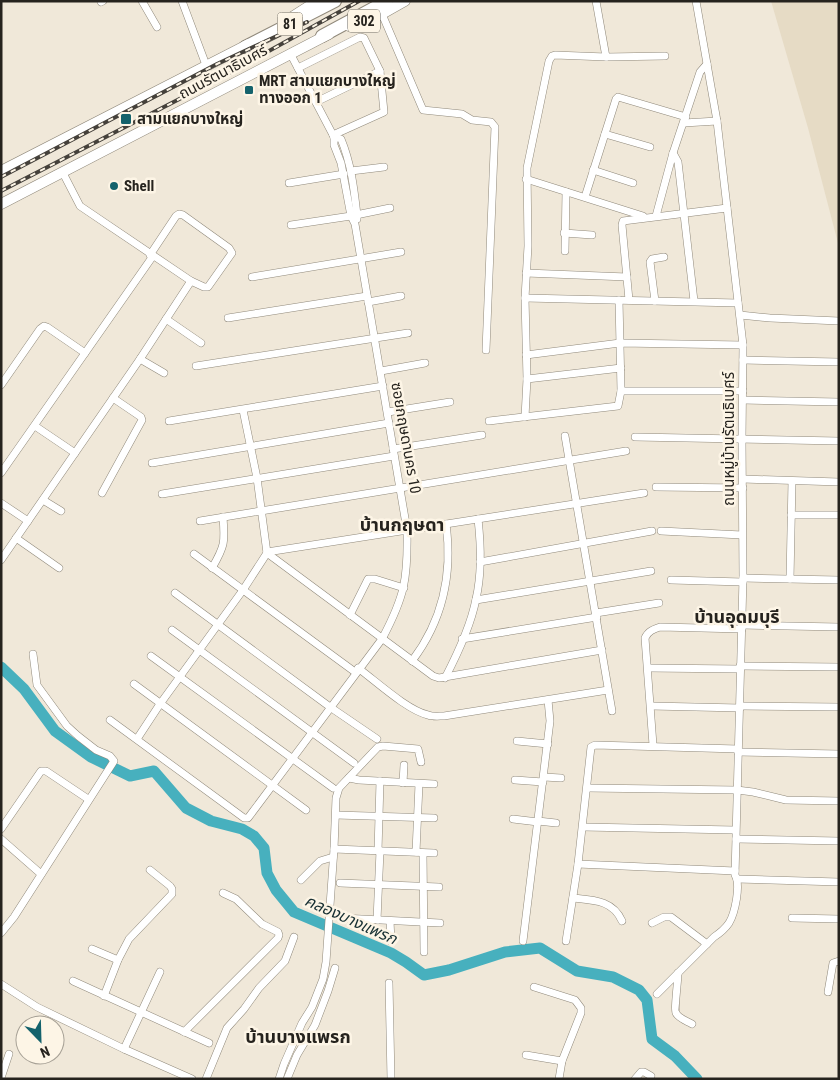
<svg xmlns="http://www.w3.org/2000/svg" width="840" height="1080" viewBox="0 0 840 1080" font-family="'Roboto Condensed','Noto Sans Thai',sans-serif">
<rect width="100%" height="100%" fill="#f0e8d9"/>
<polygon fill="#e6dbc5" points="771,1 839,1 839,247 808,128"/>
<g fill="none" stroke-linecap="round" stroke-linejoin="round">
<polyline stroke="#47b0be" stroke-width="11" points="1,667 24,689 55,731 91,757 130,776 154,771 186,808 211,821 242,829 254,836 264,848 267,873 276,890 294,912 391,953 406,962 424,975 449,970 505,952 540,948 577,971 613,977 639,990 647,1000 652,1039 675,1056 697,1079"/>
<defs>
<g id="minor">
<polyline points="142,1 157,27"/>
<polyline points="182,1 206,65"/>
<polyline points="596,1 606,57 665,56"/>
<polyline points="101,2 103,1"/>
<polyline points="382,14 423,110 462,114 472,120 491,122 495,127 486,350"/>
<polyline points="298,68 360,37 364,38 380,71 384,112 333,135"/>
<polyline points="316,102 380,71"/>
<polyline points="684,123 717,121"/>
<polyline points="605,134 650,147"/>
<path d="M 334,137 L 341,139 C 351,163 354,188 357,215 L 357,219"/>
<polyline points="673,153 678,162 694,301"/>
<polyline points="593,170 633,183"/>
<polyline points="351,171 384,167"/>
<polyline points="63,173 80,206 191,281 204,287 208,287 232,253 229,248 183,215 179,214 176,216 150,255"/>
<polyline points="526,179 643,216"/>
<polyline points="289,183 344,174"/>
<polyline points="585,197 616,99 618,97 686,117"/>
<polyline points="656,216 673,153 700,72 707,64"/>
<polyline points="291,225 351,216 390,208"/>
<polyline points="564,233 592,235"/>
<polyline points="565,251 566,192"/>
<polyline points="526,273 627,277"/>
<polyline points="252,277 401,252"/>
<polyline points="525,298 738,303"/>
<polyline points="629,300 622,225 623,221 727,208"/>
<polyline points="655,301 650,262 652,259 664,257"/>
<polyline points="368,302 401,296"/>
<polyline points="740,315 770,318 839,321"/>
<polyline points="228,318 367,296"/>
<polyline points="166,319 201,343"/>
<polyline points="526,355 620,343 743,345"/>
<polyline points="140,359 164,373"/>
<polyline points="743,360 839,362"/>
<polyline points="196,366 408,333"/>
<polyline points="381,371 425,363"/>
<polyline points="527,379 621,368"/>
<polyline points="1,385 40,329 44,326 47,327 85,353"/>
<polyline points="621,391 743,391"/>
<polyline points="743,400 839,402"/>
<polyline points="388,412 450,402"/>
<polyline points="525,417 527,379 525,298 528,246 527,168 549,61 552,56 555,55 606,57"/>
<polyline points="169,421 383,386"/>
<polyline points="489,421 618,406 621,391 619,300"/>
<polyline points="35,426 75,453"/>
<polyline points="565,436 612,711"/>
<polyline points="635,437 839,441"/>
<polyline points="393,449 482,435"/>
<polyline points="152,463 389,423"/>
<polyline points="1,473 153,256"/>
<polyline points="743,479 839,482"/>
<polyline points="656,487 743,488"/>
<polyline points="102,493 142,420 141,417 113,398"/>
<polyline points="162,494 394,456"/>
<polyline points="43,500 61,511"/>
<polyline points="1,503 28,521"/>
<polyline points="791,515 839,515"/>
<polyline points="200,521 626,451"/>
<polyline points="661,531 742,535"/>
<polyline points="16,538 59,568"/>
<polyline points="267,552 644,493"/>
<polyline points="267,553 433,676 439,678 602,650"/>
<polyline points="194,554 355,672"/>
<polyline points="1,560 140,359 191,281"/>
<polyline points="480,562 652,531"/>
<path d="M 212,568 C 225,546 225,542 223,517"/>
<polyline points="743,578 839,580"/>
<polyline points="790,579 792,481"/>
<polyline points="671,580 743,582"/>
<polyline points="175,593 330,707 377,739"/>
<polyline points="476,600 651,571"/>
<polyline points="596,613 659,603"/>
<polyline points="350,615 368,579 375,579 404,588"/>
<polyline points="742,625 839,627"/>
<polyline points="172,630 354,763"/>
<polyline points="462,639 597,617"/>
<polyline points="151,656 333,788"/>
<path d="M 412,661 C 443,620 453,575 446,524"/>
<polyline points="740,666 839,667"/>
<path d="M 358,668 C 377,682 407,710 428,715 C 433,717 439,716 444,716 L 608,690"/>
<polyline points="648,668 740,669"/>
<path d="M 445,678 C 457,655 471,625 476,599 C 482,573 481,545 478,519"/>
<polyline points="134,684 306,810"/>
<polyline points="651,706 740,708"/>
<polyline points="740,706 839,707"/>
<path d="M 110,720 L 244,818 L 248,818 L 382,639 C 405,596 408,578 407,530 L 355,224 L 351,216 L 341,163 L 334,145 L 334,137 L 290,53"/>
<polyline points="137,739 160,704 243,590 267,553 257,478 243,410"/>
<polyline points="517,741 548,744"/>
<path d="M 653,745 L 645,638 C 648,631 654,629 660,627 L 742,629"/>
<polyline points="738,752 839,754"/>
<polyline points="544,777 561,778"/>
<polyline points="349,778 359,780 434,784"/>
<polyline points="515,780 543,782"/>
<polyline points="403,783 404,765"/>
<polyline points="587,788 737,790 753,792 786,800 839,801"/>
<polyline points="336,815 434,818"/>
<polyline points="513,819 538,822"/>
<polyline points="538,821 556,823"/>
<polyline points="583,827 735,830"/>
<polyline points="1,829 41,771 46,771 88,799"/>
<polyline points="1,839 41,874"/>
<polyline points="736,839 839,841"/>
<polyline points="334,849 434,853"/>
<polyline points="378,851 380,781"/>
<polyline points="416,852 419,784"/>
<polyline points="423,853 424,952"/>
<polyline points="578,864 735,871"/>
<polyline points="737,879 839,882"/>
<polyline points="301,880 320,861 333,857"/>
<polyline points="340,883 439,887"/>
<path d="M 573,898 C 593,900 613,900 622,921"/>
<polyline points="342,918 440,923"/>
<polyline points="792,918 839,919"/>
<polyline points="377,920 380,851"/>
<polyline points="390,921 391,941"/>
<polyline points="652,923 664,917 671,917 707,944"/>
<polyline points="1,933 14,917 114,761 110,756 96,750 78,736 67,726 37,685 33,654"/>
<polyline points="523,941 550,721 548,700"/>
<polyline points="566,941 578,864 591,747 595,745 738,749"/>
<polyline points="92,949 118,960"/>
<path d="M 678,973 C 678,980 674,1011 676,1013 C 678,1018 687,1021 692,1024"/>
<polyline points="73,981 209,1043"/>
<polyline points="389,983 391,1079"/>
<polyline points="1,984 37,1007 124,1049 192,1079"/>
<polyline points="534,987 575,1000 581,1008 581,1013 562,1061 559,1079"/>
<polyline points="828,992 833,963 839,961"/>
<path d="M 657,994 L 714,937 C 720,933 725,929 729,923 C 735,913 741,885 735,875 L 743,578 L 742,439 L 743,345 L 717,121 L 696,1"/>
<polyline points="104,996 118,960 129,939 172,894 172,889 170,886 150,870"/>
<polyline points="184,1032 278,938 279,935 278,932 262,924 236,899 223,893"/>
<polyline points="124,1049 160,972"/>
<polyline points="526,1055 562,1061"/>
<polyline points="1,1078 9,1054"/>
<polyline points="206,1079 227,1028 244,1009 259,988 285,961 294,937"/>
<polyline points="279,1079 284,1064 302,1023 312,1007 323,979 326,962 334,849 336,798 339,788 378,747 383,746 418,749 421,762"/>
<polyline points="287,1079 297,1055 315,1025 328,991 335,968"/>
<polyline points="635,1079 641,1072 644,1072 651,1076"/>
</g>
<g id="primary">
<polyline points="289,19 317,1"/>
<polyline points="349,26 382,14 405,1"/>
<polyline points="1,171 249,44"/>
<polyline points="1,204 329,34"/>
</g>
<g id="motorway">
<polyline points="322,36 387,1"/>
<polyline points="245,47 335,1"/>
</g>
</defs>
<use href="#minor" stroke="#90897b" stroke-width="8"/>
<use href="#primary" stroke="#90897b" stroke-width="11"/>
<use href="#motorway" stroke="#90897b" stroke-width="14"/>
<use href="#minor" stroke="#fff" stroke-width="7"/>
<use href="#primary" stroke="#fff" stroke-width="10"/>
<use href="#motorway" stroke="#fff" stroke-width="12"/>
<defs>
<g id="rail">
<polyline points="1,177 217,64 307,22"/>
<polyline points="1,191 224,76 359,1"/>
</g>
</defs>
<use href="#rail" stroke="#45413b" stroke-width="4"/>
<use href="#rail" stroke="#fdf5e6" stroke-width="2" stroke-dasharray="5.5" stroke-linecap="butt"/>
</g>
<g fill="#14626c" stroke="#fdf5e6" stroke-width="2">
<rect x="244" y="85" width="10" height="10" rx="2.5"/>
<rect x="120" y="113" width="12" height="12" rx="2.5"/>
<circle cx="114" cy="186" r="5"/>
</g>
<g text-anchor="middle" stroke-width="5" stroke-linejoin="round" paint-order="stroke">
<g fill="#fdf5e6" stroke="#66625a" stroke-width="1">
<rect x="348" y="9.5" width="32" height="23" rx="4"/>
<rect x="277.5" y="12.5" width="25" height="23" rx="4"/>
</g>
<g font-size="14" font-weight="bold" fill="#26231e">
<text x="364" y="26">302</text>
<text x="290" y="29">81</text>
</g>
<g font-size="15" fill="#26231e" stroke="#fdf5e6">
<text transform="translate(223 72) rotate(-28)" y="5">ถนนรัตนาธิเบศร์</text>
<text transform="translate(406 438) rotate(80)" y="5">ซอยกฤษดานคร 10</text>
<text transform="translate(729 439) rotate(-90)" y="5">ถนนหมู่บ้านรัตนธิเบศร์</text>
</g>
<g font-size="15" font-weight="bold" fill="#26231e" stroke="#fdf5e6" text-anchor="start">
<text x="259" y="86">MRT สามแยกบางใหญ่<tspan x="259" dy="17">ทางออก 1</tspan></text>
<text x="137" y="124">สามแยกบางใหญ่</text>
<text x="124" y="191">Shell</text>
</g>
<g font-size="16" font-style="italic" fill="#172f32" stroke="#fdf5e6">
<text transform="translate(351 919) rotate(24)" y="6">คลองบางแพรก</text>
</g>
<g font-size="18" font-weight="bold" fill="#26231e" stroke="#fdf5e6">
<text x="402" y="531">บ้านกฤษดา</text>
<text x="737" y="623">บ้านอุดมบุรี</text>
<text x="298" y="1043">บ้านบางแพรก</text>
</g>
</g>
<rect width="840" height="1080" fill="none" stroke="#26231e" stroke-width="5"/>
<g transform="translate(40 1040) rotate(157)"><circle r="24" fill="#fdf5e6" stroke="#a7a196"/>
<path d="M0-4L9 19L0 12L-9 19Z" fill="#14626c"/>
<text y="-8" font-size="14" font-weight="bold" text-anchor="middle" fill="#26231e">N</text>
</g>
</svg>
